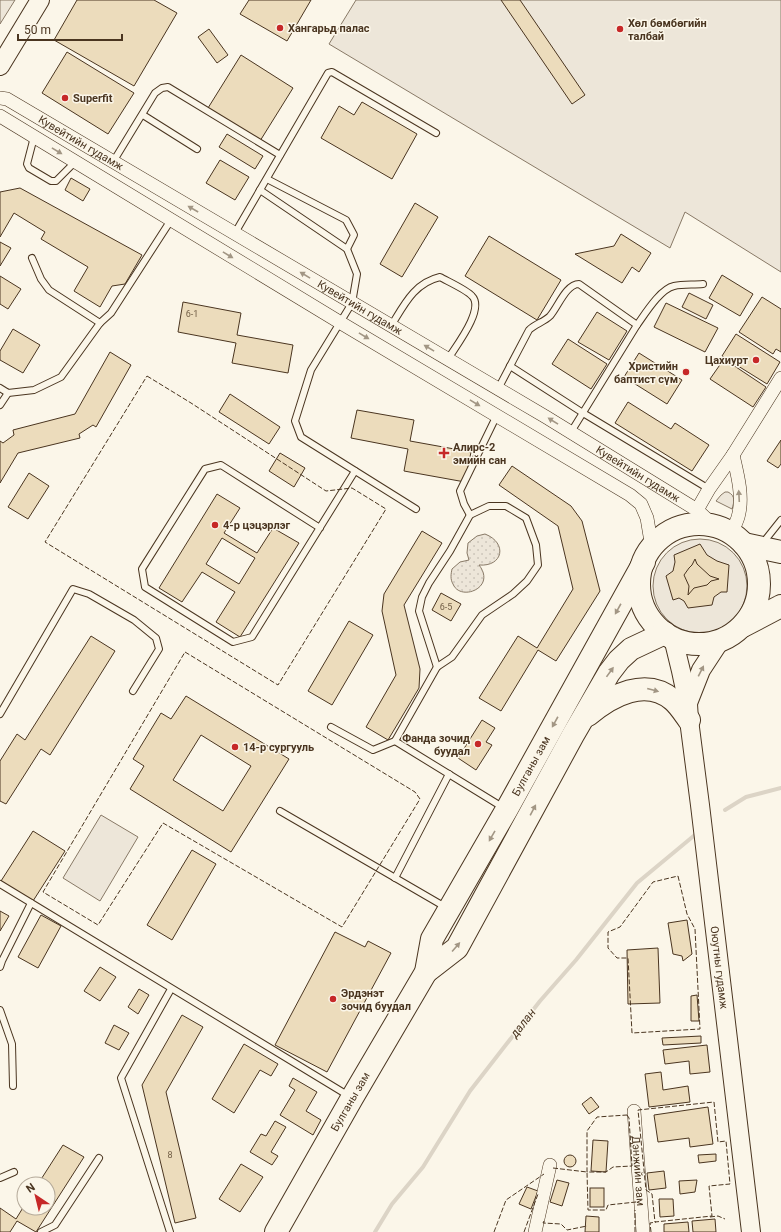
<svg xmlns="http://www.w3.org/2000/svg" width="781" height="1232" viewBox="0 0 781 1232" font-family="Roboto,sans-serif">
<defs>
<pattern id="park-dots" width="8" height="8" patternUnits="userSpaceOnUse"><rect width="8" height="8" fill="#ede6d9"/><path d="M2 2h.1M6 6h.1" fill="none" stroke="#cdc6ba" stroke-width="1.8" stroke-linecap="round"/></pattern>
</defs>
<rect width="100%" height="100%" fill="#fbf6e9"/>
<g fill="#ede6d9" stroke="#887966">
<polygon points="0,0 15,0 0,24"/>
<polygon points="356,0 781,0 781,272 685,212 670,248 329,44"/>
<path d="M 725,492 L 728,492 C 736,496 734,502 732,509 L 716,501 L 721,495 Z"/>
<circle cx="700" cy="586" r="47"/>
<polygon points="101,815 138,837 100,901 63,878"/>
</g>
<path fill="url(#park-dots)" stroke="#887966" d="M 485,534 C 508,543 503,567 479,565 C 497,588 460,602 453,584 C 450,579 451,574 452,569 L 460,562 L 469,560 L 467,553 L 468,543 L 477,536 Z"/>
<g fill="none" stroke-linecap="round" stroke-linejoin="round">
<g stroke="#dcd4c6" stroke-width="4">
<polyline points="725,810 746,797 781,788"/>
<polyline points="375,1232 392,1204 423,1167 470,1091 540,1001 576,960 637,883 696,834"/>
</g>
</g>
<g fill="#ecdcbc" stroke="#4a3520" fill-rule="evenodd">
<polygon points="77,0 154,0 177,13 134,86 54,40"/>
<polygon points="249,0 311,0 287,41 240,14"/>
<polygon points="501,0 520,0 585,95 572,104"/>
<polygon points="209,29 228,55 217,63 198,37"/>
<polygon points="67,52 134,93 108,134 42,93"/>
<polygon points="241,55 293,88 260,141 208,108"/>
<polygon points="362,102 417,134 392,179 321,138 339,106 354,115"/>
<polygon points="227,134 263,156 255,169 219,147"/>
<polygon points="220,160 249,177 235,200 206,183"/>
<polygon points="71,178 90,189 83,201 65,190"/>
<polygon points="20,188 142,255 125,284 112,286 100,307 74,291 88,267 41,239 45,232 14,213 0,237 0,192"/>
<polygon points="415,203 438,217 402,277 380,264"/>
<polygon points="621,234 651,253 639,272 632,267 622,283 575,254 614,246"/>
<polygon points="489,236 561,280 537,320 465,276"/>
<polygon points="0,242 11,248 0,266"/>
<polygon points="722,275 753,294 740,316 709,298"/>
<polygon points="0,276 21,289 8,309 0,304"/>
<polygon points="689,293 713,305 706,319 682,307"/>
<polygon points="762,297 781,309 781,352 776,349 773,354 739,332"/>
<polygon points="183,302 241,313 237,335 293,345 288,373 232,363 236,343 178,332"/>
<polygon points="666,303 718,328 705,352 654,327"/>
<polygon points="597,312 627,331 609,360 578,342"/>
<polygon points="13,329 40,345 23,373 0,360 0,351"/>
<polygon points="736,334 780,362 767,384 722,356"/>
<polygon points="568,339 607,364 591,389 552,364"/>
<polygon points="110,352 131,365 96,427 93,425 79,434 80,438 18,453 0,483 0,441 3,443 14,435 13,430 75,414"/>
<polygon points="639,353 682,380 667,404 624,377"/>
<polygon points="724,359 766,387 753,407 710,379"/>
<polygon points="230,394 280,427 269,444 219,412"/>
<polygon points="628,402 671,429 675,423 709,445 692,471 615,423"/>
<polygon points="357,410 414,420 410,441 471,452 465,482 404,471 408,449 351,438"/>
<polygon points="781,440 781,464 778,468 767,461"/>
<polygon points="280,453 305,468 294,487 269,471"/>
<polygon points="512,466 571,506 582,521 600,591 556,661 538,650 501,711 479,698 518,636 537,648 573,589 558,526 499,485"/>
<polygon points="29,473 49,486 28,519 8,507"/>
<path d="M 217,494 L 240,508 L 224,533 L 257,553 L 273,528 L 299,543 L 240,637 L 216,622 L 235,592 L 202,572 L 182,602 L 159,588 ZM 222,538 L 255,558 L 239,584 L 206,564 Z"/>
<polygon points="422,531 442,543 404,605 420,669 419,688 388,740 366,727 396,675 382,611 384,594"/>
<polygon points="700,544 707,555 717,561 729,565 727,592 721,592 714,597 712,605 688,608 684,601 679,598 673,600 666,576 673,571 675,562 674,555"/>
<polygon points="695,559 697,564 710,576 719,579 711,581 707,585 694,588 688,595 689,586 684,575 689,568 692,565"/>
<polygon points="441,593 461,604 451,621 432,610"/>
<polygon points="349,621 373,635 332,705 308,691"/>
<polygon points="91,636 115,651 50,755 41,749 6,804 0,801 0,761 17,734 25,740"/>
<path d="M 186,696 L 289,759 L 231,852 L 130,789 L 144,766 L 133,759 L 161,713 L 171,719 ZM 201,735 L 251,766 L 223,811 L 173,780 Z"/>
<polygon points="482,720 495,728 486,742 492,745 476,770 458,758"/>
<polygon points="33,831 65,851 33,901 1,881"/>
<polygon points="192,850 216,864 172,940 147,925"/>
<polygon points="0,911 9,916 0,931"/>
<polygon points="41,915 61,926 38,968 18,957"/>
<polygon points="687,920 692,954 683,961 682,956 673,954 668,923"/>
<polygon points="335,932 365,947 368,941 391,953 327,1072 275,1045"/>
<polygon points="658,948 660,1003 628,1004 627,950"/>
<polygon points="100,967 116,977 100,1001 84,991"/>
<polygon points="139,989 149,995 138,1014 128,1007"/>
<polygon points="697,995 699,1021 691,1021 691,996"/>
<polygon points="182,1015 203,1027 166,1092 196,1218 175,1223 142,1085"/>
<polygon points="114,1025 129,1033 119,1050 105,1043"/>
<polygon points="701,1036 701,1043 663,1045 662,1038"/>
<polygon points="244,1044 278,1064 271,1076 260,1070 234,1113 212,1099"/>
<polygon points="707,1045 710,1072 690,1074 689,1061 665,1064 663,1050"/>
<polygon points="661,1072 663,1090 688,1086 690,1102 649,1107 645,1074"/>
<polygon points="293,1078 317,1092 306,1111 321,1120 313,1135 280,1115 295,1090 289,1086"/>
<polygon points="591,1097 599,1107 589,1114 582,1104"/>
<polygon points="708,1107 713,1144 690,1147 689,1138 658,1142 654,1115"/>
<polygon points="275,1121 286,1127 271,1152 278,1156 272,1165 250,1152 261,1134 266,1136"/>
<polygon points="593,1140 608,1141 606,1172 591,1171"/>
<polygon points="63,1145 84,1157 36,1232 17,1221 10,1232 0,1232 0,1208 16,1219 24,1206 24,1208 48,1208 48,1184 38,1184"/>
<polygon points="716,1154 716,1161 699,1163 698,1155"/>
<circle cx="570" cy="1161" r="6"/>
<polygon points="241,1164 263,1177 240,1212 219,1199"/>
<polygon points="664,1171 666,1188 649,1190 647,1173"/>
<polygon points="557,1180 569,1183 562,1206 550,1202"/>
<polygon points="697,1180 695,1192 680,1194 679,1181"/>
<polygon points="527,1187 538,1191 531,1209 519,1204"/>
<rect x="590" y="1188" width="14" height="19"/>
<polygon points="659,1199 673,1199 674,1216 660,1217"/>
<polygon points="586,1216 599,1217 599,1232 585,1232"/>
<polygon points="715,1219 716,1232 693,1232 692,1221"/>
<polygon points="688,1222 689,1232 664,1232 664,1224"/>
</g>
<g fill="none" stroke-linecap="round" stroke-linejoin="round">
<defs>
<g id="lane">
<polyline points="143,115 197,149"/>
<polyline points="34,137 27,164 29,168 51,181 56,181 75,162"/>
<polyline points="113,162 155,93 162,88 168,87 280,155"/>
<polyline points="267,179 346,220 354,235 347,249"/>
<polyline points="260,190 347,249 357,274 352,303 311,370 295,421 301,437 416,509"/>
<polyline points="235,233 328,73 332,72 436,133"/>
<polyline points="32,258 41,279 49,290 100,323"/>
<path d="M 637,325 C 645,314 660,289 674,286 C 683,284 693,285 703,284"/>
<path d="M 391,326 C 404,305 414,283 440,277 C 447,281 467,290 472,296 C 485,309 456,346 448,359"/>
<polyline points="510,366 583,413 709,489"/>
<polyline points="0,388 8,393 34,390 61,377 100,323 111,313 171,220"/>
<path d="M 498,389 L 529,330 C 535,324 544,322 550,316 C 558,307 566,284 579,284 L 637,325 L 571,432"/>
<polyline points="0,405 8,393"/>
<polyline points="497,415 460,491 464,504 470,515 489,506 506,506 526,518 536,545 538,565 527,581 513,594 482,615 452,657 437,667 395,741 504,808"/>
<polyline points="320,528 221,465 205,469 142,569 145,587 233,642 252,637 355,471"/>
<polyline points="762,544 781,520"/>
<polyline points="437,667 419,611 422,597 429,583 450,551 470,515"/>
<polyline points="0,714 73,589 89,594 134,620 156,638 159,649 133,691"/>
<polyline points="331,727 373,750 395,741"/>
<polyline points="280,811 447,908"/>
<polyline points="395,878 449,774"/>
<polyline points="0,884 349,1096"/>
<polyline points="0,967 2,961 31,903"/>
<polyline points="0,1010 12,1044 13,1086"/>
<polyline points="0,1178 14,1172"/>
<polyline points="41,1232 55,1225 99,1158"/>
<polyline points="170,1232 121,1078 171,989"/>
</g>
<g id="street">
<path id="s1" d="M 0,98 L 7,99 L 546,417 L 697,510 L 714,526"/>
<polyline points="0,116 341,323 630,495 641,504 647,518 652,548"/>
<polyline points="697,510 709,489 733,455 781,378"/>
<path d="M 730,533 C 734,527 738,520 739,513 C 743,494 737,473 733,455"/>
<path id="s2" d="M 634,1111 L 643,1232"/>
<polyline points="535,1232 550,1165"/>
</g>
<g id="secondary">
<polyline points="0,66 40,0"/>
<path id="s3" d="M 673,638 L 681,671 L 688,704 L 689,720 L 700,805 L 751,1232"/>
<polyline points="688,703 701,670 720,641"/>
</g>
<g id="highway">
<circle cx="699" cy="584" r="60"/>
<polyline points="744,544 781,552"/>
<polyline points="743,626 781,606"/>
<path d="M 588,715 C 612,695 646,677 673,700 C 679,705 684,713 689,720"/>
<polyline points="426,972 457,948 573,735 609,673 619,660 631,649 665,633"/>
<path id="s4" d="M 276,1232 L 352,1098 L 426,972 L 432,939 L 507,809 L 644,562"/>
</g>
</defs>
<use href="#lane" stroke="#4a3520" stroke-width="8"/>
<use href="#street" stroke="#4a3520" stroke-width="14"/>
<use href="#secondary" stroke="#4a3520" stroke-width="20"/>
<use href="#highway" stroke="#4a3520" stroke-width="24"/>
<use href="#lane" stroke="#fbf6e9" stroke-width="6"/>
<use href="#street" stroke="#fbf6e9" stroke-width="13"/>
<use href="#secondary" stroke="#fbf6e9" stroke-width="18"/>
<use href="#highway" stroke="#fbf6e9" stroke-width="22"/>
<g stroke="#4a3520" stroke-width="1" stroke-dasharray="5 2" stroke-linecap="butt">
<polygon points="147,376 191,403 326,491 352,488 386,509 278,685 45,542"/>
<polygon points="185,652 415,792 420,799 342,927 163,823 98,925 43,892"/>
<polygon points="678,876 687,914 695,929 700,1029 632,1033 628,958 617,958 608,948 608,932 620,927 653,882"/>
<polygon points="714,1102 718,1142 726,1141 730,1184 709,1186 712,1216 655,1222 652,1194 646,1190 638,1110"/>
<polygon points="627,1115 629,1118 632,1166 613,1167 606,1172 587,1172 587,1131 597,1117"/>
<polyline points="553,1168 587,1172 588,1210 606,1210 608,1205 636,1202 636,1200"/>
<polyline points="710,1217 718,1216 725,1219"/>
<polyline points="544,1221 543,1223 561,1224 567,1230 587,1226"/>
<polyline points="494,1232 506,1200 544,1174"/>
<polyline points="524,1232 538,1194"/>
<polyline points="635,1232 635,1210"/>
<polyline points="651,1232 650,1223 656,1222"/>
</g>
</g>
<defs><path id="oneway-solid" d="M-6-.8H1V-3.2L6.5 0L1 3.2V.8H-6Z"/></defs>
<g fill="#a29684">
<use href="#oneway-solid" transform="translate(57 151) rotate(31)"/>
<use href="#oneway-solid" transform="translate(193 209) rotate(-150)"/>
<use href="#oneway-solid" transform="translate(228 255) rotate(31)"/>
<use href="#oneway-solid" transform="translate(305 275) rotate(-149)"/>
<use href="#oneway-solid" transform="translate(364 336) rotate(31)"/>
<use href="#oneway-solid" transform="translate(429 348) rotate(-149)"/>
<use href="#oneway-solid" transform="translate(475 403) rotate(31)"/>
<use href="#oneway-solid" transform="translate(553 421) rotate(-148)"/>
<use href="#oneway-solid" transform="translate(739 496) rotate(-93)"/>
<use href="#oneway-solid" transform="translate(618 609) rotate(119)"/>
<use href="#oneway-solid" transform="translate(701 671) rotate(-63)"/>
<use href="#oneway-solid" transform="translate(610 672) rotate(-54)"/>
<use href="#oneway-solid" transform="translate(653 690) rotate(15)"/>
<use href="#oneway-solid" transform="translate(555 722) rotate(119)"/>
<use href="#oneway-solid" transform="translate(533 810) rotate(-62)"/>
<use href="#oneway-solid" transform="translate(492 836) rotate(120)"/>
<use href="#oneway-solid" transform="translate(456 947) rotate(-49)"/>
</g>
<g fill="#c62828" stroke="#fbf6e9" stroke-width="1.5">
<circle cx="280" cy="28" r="4"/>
<circle cx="620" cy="29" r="4"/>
<circle cx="65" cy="98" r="4"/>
<circle cx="756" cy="360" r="4"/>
<circle cx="686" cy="372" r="4"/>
<path d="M442 447h4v4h4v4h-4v4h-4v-4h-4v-4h4z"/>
<circle cx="215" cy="525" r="4"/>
<circle cx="478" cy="744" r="4"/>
<circle cx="235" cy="747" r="4"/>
<circle cx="333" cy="999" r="4"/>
</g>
<g text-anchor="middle" stroke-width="3" stroke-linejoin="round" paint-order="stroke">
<g font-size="9" fill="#725f47">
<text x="192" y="317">6-1</text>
<text x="446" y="610">6-5</text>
<text x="170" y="1158">8</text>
</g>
<g font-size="11" font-weight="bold" fill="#4a3520" stroke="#fbf6e9" text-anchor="start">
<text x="628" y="27">Хөл бөмбөгийн<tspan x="628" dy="13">талбай</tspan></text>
<text x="288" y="32">Хангарьд палас</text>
<text x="73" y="102">Superfit</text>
<text x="748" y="364" text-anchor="end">Цахиурт</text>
<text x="678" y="370" text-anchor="end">Христийн<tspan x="678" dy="13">баптист сүм</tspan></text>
<text x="453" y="451">Aлирс-2<tspan x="453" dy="13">эмийн сан</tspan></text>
<text x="223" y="529">4-р цэцэрлэг</text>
<text x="470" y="742" text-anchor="end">Фанда зочид<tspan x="470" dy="13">буудал</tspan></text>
<text x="243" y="751">14-р сургууль</text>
<text x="341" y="997">Эрдэнэт<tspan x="341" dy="13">зочид буудал</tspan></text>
</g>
<g font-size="11" fill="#4a3520" stroke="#fbf6e9">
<text dy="4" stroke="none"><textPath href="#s1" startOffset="93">Кувейтийн гудамж</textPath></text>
<text dy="4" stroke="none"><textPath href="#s1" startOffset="417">Кувейтийн гудамж</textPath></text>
<text dy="4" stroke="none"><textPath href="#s1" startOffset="741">Кувейтийн гудамж</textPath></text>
<text dy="4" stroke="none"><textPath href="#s4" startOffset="533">Булганы зам</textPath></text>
<text dy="4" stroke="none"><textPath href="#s3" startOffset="333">Оюутны гудамж</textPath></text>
<text dy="4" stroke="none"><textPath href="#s4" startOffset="150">Булганы зам</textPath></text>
<text dy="4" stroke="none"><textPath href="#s2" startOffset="60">Дэнжийн зам</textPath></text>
</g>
<g font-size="12" font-style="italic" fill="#4a3520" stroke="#fbf6e9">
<text transform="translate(523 1023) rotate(-52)" y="4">далан</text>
</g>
</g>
<g transform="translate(36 1196) rotate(325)"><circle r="19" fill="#fbf6e9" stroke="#b4a999"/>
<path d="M0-3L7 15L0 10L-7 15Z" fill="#c62828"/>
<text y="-6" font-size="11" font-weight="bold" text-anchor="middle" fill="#4a3520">N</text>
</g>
<path d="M18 34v6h104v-6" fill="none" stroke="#4a3520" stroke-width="2"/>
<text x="24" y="34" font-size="12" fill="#4a3520" stroke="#fbf6e9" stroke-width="3" paint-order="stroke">50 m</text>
</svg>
